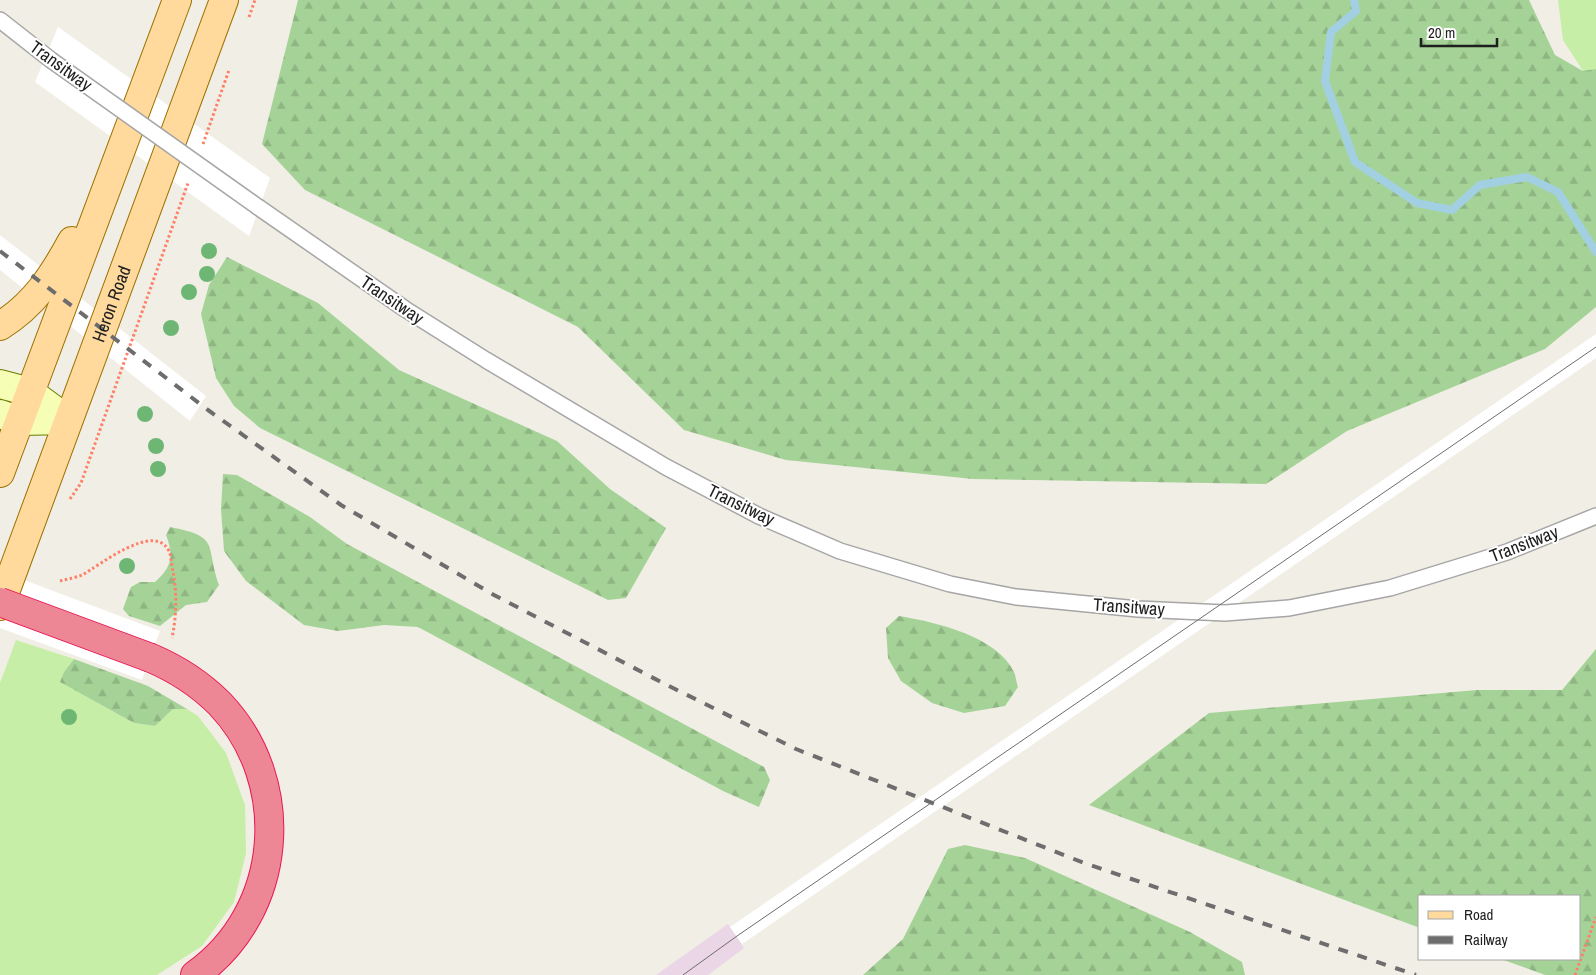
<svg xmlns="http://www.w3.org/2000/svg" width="1596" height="975" viewBox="0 0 1596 975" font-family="'Archivo Narrow',sans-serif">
<defs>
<pattern id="forest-firs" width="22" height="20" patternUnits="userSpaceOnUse" patternTransform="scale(1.25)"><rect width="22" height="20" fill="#a5d397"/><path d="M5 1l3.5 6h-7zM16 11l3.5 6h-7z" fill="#8eb582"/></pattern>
</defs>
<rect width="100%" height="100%" fill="#f1eee5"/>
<polygon fill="#ead6e6" points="728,924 744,948 708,975 656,975"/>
<g fill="#c6eea7">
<polygon points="1558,0 1596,0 1596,72 1583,71 1563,40"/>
<polygon points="16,640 74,659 64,672 61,682 134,723 155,726 173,709 187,709 198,716 226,753 245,805 246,853 234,902 202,946 157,975 0,975 0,683"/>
</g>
<g fill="url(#forest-firs)">
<polygon points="298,0 1529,0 1555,55 1583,71 1596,69 1596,307 1545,349 1347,431 1266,484 973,479 786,460 684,430 578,327 305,190 262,144"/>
<polygon points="227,257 318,303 399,370 557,441 610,489 666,528 626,598 608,600 260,428 234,406 216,378 201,314 209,285"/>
<polygon points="223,474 237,475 310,517 347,544 764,767 770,780 759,807 723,791 418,627 384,625 338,631 304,625 246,581 224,551 221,509"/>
<path d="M 170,527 C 221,537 205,544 219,585 L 207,602 L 186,605 L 160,626 L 129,616 L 123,609 L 131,587 L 140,582 L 155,582 C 172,567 174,556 166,535 Z"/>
<path d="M 899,616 C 935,622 997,636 1014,672 C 1016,676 1016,682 1018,687 L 1005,706 L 964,713 L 932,703 L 901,681 L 888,658 L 886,628 Z"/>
<polygon points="1596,649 1596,975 1545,975 1501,959 1580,959 1580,896 1420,896 1420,928 1089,805 1209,713 1477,690 1562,690"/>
<polygon points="74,659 148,686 187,709 173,709 155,726 134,723 60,682 64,672"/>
<polygon points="965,845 1025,858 1190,932 1242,962 1245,975 863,975 903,939 948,849"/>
</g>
<g fill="#fff">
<polygon points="58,27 270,178 249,236 35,82"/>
<polygon points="0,235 206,396 190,421 0,270"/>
<polygon points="1596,334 1596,358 742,944 730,927"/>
<polygon points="0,571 160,631 142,680 0,628"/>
</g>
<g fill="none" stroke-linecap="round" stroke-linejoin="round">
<polyline stroke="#a2d0e2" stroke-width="8" points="1354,0 1356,11 1331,32 1325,81 1355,162 1417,203 1452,210 1480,185 1527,177 1558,192 1596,252"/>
<defs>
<g id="lane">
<polyline points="0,20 51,60"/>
<polyline points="258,207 405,309 486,360 666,467 759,516 840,551 950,584 1016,597 1138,609 1225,613 1289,608 1390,588 1507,552 1596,516"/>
</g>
<g id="secondary">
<polyline points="0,384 30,392 68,420"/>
<polyline points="0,414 20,421 68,420"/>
</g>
<g id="primary">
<path d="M 0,326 C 34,305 53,276 72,241"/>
<polyline points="0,473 177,0"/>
<path id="s1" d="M 0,606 L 224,0"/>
</g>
<path id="highway" d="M 151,658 C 177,669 200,684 220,704 C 294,782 284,912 195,975"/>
</defs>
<use href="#lane" stroke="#a6a6a6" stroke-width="18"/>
<use href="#secondary" stroke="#687d00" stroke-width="30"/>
<use href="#primary" stroke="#9b7000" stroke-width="30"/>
<use href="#highway" stroke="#e81954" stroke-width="30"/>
<g stroke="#ff8068" stroke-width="3" stroke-dasharray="2.5 2.5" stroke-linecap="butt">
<polyline points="249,17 255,0"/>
<polyline points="203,144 229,70"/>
<polyline points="70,499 81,483 188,183"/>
<path d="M 60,581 C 67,579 75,578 82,575 C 99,566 154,521 169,551 C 171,555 171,561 172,566 C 177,590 177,614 172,638"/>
<polyline points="1575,975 1596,917"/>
</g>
<use href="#lane" stroke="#fff" stroke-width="15"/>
<use href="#secondary" stroke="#f6feb6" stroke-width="28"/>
<use href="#primary" stroke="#ffda9c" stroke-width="28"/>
<use href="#highway" stroke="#ee8795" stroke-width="28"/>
<polyline stroke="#6d6d6d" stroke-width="1" points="683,975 737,936 1596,347"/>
<polyline stroke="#6d6d6d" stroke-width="4" stroke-dasharray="10 10" stroke-linecap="butt" points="0,251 208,410 341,505 494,595 663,683 796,749 1084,863 1416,975"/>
<defs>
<polyline id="lane-bridge" points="51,60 258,207"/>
<polyline id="highway-bridge" points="0,602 151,658"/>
</defs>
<use href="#lane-bridge" stroke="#a6a6a6" stroke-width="18" stroke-linecap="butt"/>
<use href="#highway-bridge" stroke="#e81954" stroke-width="30" stroke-linecap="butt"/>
<use href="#lane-bridge" stroke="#fff" stroke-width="15"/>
<use href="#highway-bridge" stroke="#ee8795" stroke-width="28"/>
</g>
<g fill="#6eb673">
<circle cx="209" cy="251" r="8"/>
<circle cx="207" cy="274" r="8"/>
<circle cx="189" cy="292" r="8"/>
<circle cx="171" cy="328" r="8"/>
<circle cx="145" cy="414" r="8"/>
<circle cx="156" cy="446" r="8"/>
<circle cx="158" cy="469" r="8"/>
<circle cx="127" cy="566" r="8"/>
<circle cx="69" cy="717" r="8"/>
</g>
<g text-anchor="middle" stroke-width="4" stroke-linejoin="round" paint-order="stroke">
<g font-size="18" fill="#1f1f1f" stroke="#fff">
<text transform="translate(61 66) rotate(36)" y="6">Transitway</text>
<text transform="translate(392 300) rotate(34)" y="6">Transitway</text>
<text dy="6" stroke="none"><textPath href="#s1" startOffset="322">Heron Road</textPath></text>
<text transform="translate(741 505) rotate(26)" y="6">Transitway</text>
<text transform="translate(1524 544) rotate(-21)" y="6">Transitway</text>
<text transform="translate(1129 607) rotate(4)" y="6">Transitway</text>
</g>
</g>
<rect x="1418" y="895" width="162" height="65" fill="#ffffff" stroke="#a5a5a5"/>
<rect x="1428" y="911" width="25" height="8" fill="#ffda9c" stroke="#a5a5a5"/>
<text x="1464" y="920" font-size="15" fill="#1f1f1f">Road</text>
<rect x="1428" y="936" width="25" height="8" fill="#6d6d6d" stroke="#a5a5a5"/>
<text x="1464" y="945" font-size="15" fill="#1f1f1f">Railway</text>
<path d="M1421 38v8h76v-8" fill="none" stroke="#1f1f1f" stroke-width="2.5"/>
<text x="1428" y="38" font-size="15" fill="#1f1f1f" stroke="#ffffff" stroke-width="4" paint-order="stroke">20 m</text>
</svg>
